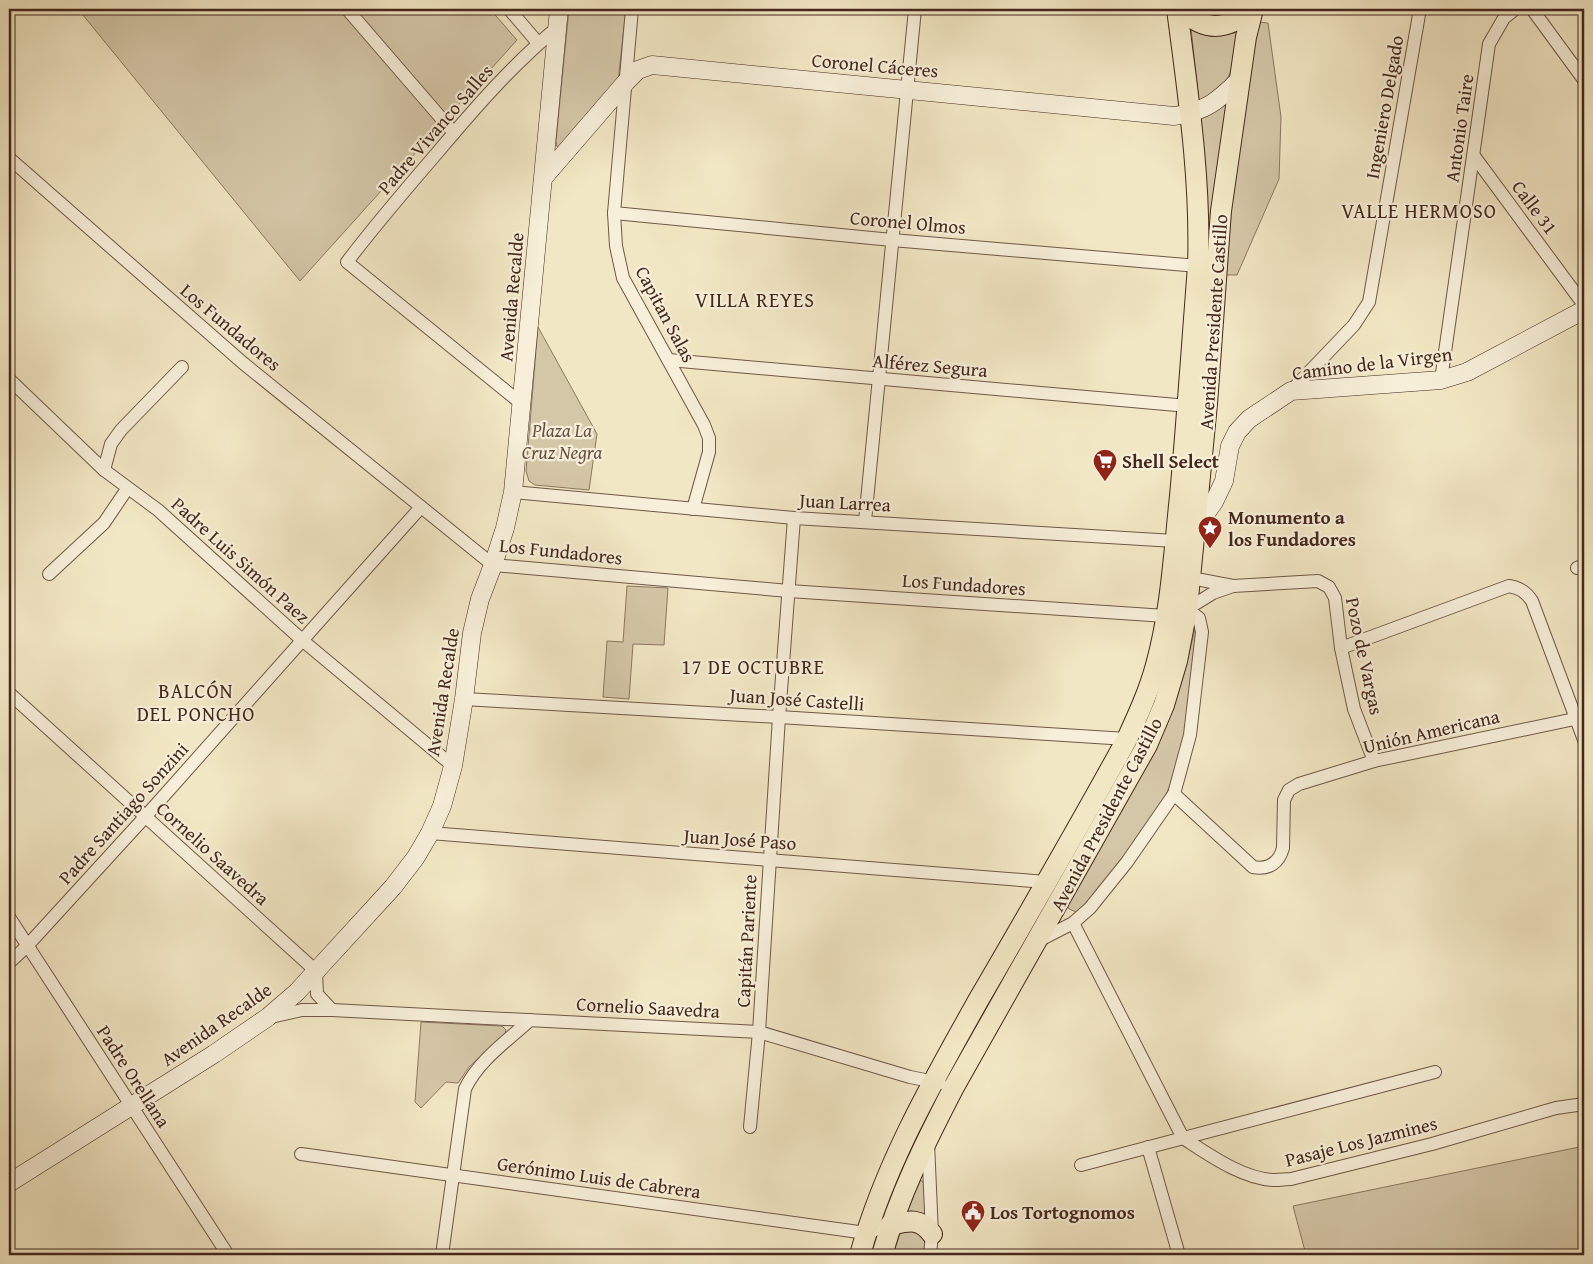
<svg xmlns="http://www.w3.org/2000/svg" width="1593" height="1264" viewBox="0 0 1593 1264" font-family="'Gentium Book Plus',serif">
<rect width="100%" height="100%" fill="#f2e7c4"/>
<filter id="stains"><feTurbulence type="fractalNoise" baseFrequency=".004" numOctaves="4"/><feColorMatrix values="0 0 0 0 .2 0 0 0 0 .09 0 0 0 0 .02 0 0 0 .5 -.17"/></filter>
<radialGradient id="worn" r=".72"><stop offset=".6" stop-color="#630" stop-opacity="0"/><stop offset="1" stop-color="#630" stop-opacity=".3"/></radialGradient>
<g fill="#d4c7a8" stroke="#8c7862">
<polygon points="78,9 490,9 517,40 300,281"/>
<polygon points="569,9 626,9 618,82 560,148 557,147 556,141"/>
<polygon points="1193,9 1239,9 1232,14 1210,18"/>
<polygon points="1258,22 1268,23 1281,117 1279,179 1237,275 1225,275 1229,214"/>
<path d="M 1191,28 C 1208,37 1221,36 1239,32 C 1236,50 1235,71 1222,86 C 1217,92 1206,97 1199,102 Z"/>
<polygon points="1226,104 1162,687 1130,758 953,1071 950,1070 1147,717 1207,239 1201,117"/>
<polygon points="538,327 597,434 589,490 535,485 529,481 526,471"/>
<polygon points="627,586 668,588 664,645 633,644 629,699 603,697 607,641 623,642"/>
<path d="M 1198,626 C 1193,679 1187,749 1165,797 C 1160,807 1152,816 1146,825 C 1126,854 1105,880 1084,907 L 1076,912 L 1069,909 L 1067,905 L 1166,727 L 1184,674 L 1195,629 Z"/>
<polygon points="421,1022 502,1026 506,1030 505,1034 469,1067 458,1083 446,1082 421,1108 415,1102"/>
<polygon points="1584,1146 1584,1255 1306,1255 1293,1206"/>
<polygon points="919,1180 922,1181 925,1185 926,1217 907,1212"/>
<polygon points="915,1229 925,1240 925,1255 893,1255 900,1233"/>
</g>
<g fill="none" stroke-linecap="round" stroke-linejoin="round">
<defs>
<g id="street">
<polyline points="347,9 454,133"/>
<polyline points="509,9 538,43"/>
<polyline points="632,9 614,213 616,246 623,278 704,425 709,438 709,452 693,509"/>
<polyline points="1532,9 1584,80"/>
<polyline points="1474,156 1584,305"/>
<polyline points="9,158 243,363 493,565 789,591 1166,616"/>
<polyline points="614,213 892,240 1198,266"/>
<polyline points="669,360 1188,406"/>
<polyline points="9,379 104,470 158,510 302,640 453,766"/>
<polyline points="1441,380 1489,44 1504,18 1515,9"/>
<polyline points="1291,391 1354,325 1369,302 1420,9"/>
<path d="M 522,404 L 347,262 C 375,225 406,189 437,153 C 474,109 513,64 558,27"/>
<polyline points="104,470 111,444 121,430 182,367"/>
<polyline points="513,492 794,518 1175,541"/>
<polyline points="865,521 915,9"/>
<polyline points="1577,568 1584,565"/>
<polyline points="49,574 104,523 127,489"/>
<polyline points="1191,578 1233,586 1318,581 1329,587 1335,598 1341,648 1354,709 1374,761"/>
<path d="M 1341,648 L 1509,586 C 1520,588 1526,592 1532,601 L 1584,740"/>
<polyline points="9,693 316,971 317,994 332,1010"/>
<polyline points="464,699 779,717 1127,739"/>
<path d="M 1174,794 L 1253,867 C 1269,870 1279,863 1283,848 L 1284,800 L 1289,790 L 1299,784 L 1374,761 L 1584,717"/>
<polyline points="430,833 1046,882"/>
<polyline points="9,917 228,1255"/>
<path d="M 1073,923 L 1183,1138 C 1208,1154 1244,1180 1275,1180 C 1280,1180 1286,1179 1291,1179 L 1432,1144 L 1556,1108 L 1584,1104"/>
<polyline points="1038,941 1073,923 1090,908 1127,862 1174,794 1190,735 1202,632 1199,618 1187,609 1213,593 1233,586"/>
<polyline points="9,963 27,946 145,817 421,507"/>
<polyline points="271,1017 302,1010 332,1010 759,1032 910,1077 940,1083"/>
<polyline points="750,1127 759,1032 779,717 794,518"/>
<polyline points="928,1143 932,1234 930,1255"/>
<polyline points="1148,1147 1179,1255"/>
<polyline points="301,1154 866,1233 890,1225"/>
<polyline points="1081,1165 1435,1072"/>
<path d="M 442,1255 L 465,1089 C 478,1061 507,1041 530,1020"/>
</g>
<g id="secondary">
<path d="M 544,177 L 626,82 L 638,70 L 652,65 L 1174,116 C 1205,112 1218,101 1239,80"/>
<polyline points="1196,527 1214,502 1224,481 1230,446 1237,432 1249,419 1291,391 1441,380 1467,372 1584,310"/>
<polyline points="9,1183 214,1054 268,1017 297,992 316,971 393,887 416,857 430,833 442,806 453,766 464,699 472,633 480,599 493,565 505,528 513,492 559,9"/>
</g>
<g id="primary">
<path d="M 1181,9 C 1205,32 1227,31 1251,9"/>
<path d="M 890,1225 C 908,1221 920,1217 932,1234"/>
<path d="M 860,1255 C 885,1164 933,1081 979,999 C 1029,913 1079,827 1127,739 C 1138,715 1149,691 1156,665 C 1171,611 1174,552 1180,496 C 1187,420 1192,343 1198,266 C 1201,180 1188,94 1177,9"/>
<path d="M 882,1255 C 899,1195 926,1141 955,1085 L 1147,745 L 1164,705 L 1177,661 L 1187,609 L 1207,404 L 1221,211 L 1246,37 L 1253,9"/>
</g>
</defs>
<use href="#street" stroke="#705847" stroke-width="14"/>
<use href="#secondary" stroke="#44281d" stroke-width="19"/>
<use href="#primary" stroke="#44281d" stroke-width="22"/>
<use href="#street" stroke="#f7efd9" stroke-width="12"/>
<use href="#secondary" stroke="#f7efd9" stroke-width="18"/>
<use href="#primary" stroke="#f2e7c4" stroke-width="20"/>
</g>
<defs>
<symbol id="supermarket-pin" viewBox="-11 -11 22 30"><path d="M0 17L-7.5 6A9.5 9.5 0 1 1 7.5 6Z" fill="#8f2418" stroke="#f7efd9"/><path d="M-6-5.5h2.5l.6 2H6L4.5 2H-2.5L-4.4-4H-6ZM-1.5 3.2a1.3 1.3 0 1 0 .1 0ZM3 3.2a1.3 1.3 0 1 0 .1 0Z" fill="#fff"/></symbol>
<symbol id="sight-pin" viewBox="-11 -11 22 30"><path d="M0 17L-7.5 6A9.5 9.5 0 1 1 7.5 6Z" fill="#8f2418" stroke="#f7efd9"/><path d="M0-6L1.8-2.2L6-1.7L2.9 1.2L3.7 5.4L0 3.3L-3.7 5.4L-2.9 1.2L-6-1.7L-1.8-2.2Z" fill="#fff"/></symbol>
<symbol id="civic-pin" viewBox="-11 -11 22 30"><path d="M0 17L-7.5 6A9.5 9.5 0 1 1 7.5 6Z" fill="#8f2418" stroke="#f7efd9"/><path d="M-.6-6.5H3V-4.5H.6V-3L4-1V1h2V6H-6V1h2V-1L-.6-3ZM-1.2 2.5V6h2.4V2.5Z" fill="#fff"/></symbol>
</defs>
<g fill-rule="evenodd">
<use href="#supermarket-pin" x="1091" y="447" width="28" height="38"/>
<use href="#sight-pin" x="1196" y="514" width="28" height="38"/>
<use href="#civic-pin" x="959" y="1198" width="28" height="38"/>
</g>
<g text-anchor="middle" stroke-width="4.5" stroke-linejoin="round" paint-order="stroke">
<g font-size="19" fill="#44281d" stroke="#f7efd9">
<text transform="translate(875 65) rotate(5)" y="7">Coronel Cáceres</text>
<text transform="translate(1384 107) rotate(-80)" y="7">Ingeniero Delgado</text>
<text transform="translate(1459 128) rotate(-82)" y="7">Antonio Taire</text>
<text transform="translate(435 129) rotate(-49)" y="7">Padre Vivanco Salles</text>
<text transform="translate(1535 207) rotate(53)" y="7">Calle 31</text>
<text transform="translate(908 222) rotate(5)" y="7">Coronel Olmos</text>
<text transform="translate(511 297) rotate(-85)" y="7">Avenida Recalde</text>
<text transform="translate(666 314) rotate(62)" y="7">Capitan Salas</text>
<text transform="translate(1213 322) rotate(-86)" y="7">Avenida Presidente Castillo</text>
<text transform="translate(231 327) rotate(40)" y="7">Los Fundadores</text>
<text transform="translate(1372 363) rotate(-7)" y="7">Camino de la Virgen</text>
<text transform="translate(930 365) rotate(5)" y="7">Alférez Segura</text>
<text transform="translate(845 502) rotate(3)" y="7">Juan Larrea</text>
<text transform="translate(561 551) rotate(6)" y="7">Los Fundadores</text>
<text transform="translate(241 560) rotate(42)" y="7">Padre Luis Simón Paez</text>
<text transform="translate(964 584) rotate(4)" y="7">Los Fundadores</text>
<text transform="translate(1365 656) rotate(78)" y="7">Pozo de Vargas</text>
<text transform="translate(442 692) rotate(-81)" y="7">Avenida Recalde</text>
<text transform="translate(797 699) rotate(4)" y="7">Juan José Castelli</text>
<text transform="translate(1431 731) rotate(-13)" y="7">Unión Americana</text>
<text transform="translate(123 813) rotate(-48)" y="7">Padre Santiago Sonzini</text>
<text transform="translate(1106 814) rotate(-62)" y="7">Avenida Presidente Castillo</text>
<text transform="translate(740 839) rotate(4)" y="7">Juan José Paso</text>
<text transform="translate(213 853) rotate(42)" y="7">Cornelio Saavedra</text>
<text transform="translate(746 941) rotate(-87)" y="7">Capitán Pariente</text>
<text transform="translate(648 1007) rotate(3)" y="7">Cornelio Saavedra</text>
<text transform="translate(216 1024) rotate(-35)" y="7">Avenida Recalde</text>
<text transform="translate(134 1076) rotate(57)" y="7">Padre Orellana</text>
<text transform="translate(1361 1141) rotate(-14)" y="7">Pasaje Los Jazmines</text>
<text transform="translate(599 1177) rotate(8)" y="7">Gerónimo Luis de Cabrera</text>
</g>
<g font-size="19" font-style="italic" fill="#685040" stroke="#f7efd9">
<text x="562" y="437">Plaza La<tspan x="562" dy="22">Cruz Negra</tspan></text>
</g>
<g font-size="19" font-weight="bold" fill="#44281d" stroke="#f7efd9" text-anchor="start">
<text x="1122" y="468">Shell Select</text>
<text x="1228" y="524">Monumento a<tspan x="1228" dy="22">los Fundadores</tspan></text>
<text x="990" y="1219">Los Tortognomos</text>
</g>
<g font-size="20" letter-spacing="1" fill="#44281d" stroke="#f7efd9">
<text x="1419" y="218">VALLE HERMOSO</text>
<text x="755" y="307">VILLA REYES</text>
<text x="753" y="674">17 DE OCTUBRE</text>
<text x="196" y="698">BALCÓN<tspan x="196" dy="23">DEL PONCHO</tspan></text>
</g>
</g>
<rect width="1593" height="1264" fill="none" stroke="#f2e7c4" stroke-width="30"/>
<rect x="10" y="10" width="1573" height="1244" fill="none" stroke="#44281d" stroke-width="2.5"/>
<rect x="15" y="15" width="1563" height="1234" fill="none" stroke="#44281d"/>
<rect width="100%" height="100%" filter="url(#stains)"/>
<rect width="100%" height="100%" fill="url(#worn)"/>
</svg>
